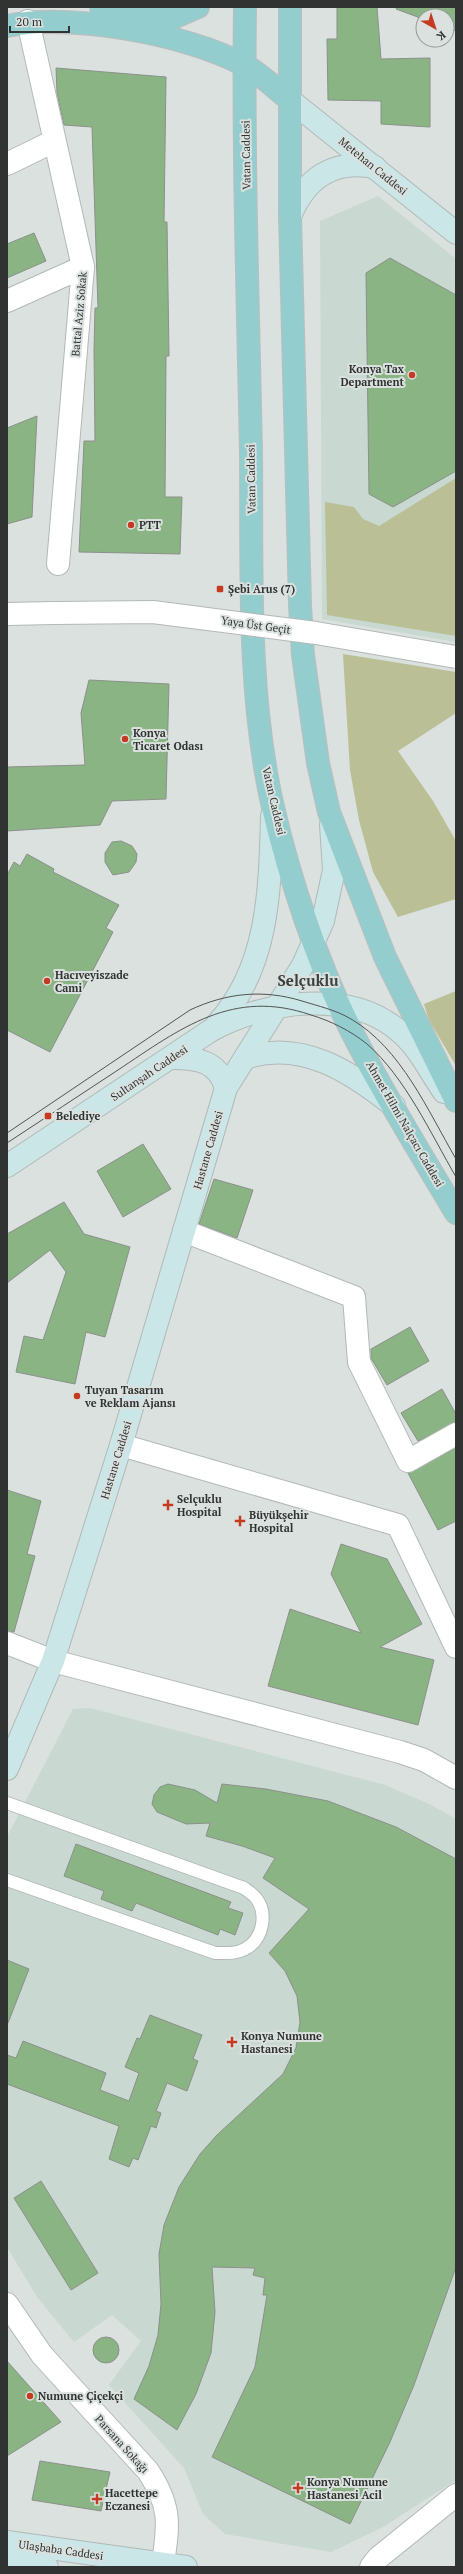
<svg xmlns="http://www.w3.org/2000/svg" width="463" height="2574" viewBox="0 0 463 2574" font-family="'PT Serif',serif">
<rect width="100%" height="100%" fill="#dae1de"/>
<g fill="#c9d8d1">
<polygon points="378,196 456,259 456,642 322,619 320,221"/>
<polygon points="90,1708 385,1785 429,1804 456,1819 456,2480 383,2527 331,2552 225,2534 203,2514 184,2468 109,2385 141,2341 112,2315 74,2342 37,2297 7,2247 7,1837 73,1709"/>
</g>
<g fill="#babf95">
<polygon points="456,478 456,636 327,615 325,502 354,507 363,519 379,526"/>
<polygon points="343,654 456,672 456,713 398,751 433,801 456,841 456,899 398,917 373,872 359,820 350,770"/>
<polygon points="456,991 456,1066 429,1020 424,1004"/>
</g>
<g fill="#8ab483" stroke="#8c908b">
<polygon points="337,7 377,7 381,59 430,58 430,127 381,124 381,101 328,100 327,39 337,39"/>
<polygon points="397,7 456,7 456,31 447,27 447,16 423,16 423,19 396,9"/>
<polygon points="56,68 166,77 164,222 167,222 169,356 166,356 165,497 182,497 180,554 79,552 84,441 95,441 94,350 95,308 98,308 92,127 64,125 57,93"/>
<polygon points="34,233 46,261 7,278 7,244"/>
<polygon points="390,258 456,295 456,471 393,507 369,494 366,273"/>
<polygon points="37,416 32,517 7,524 7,428"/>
<polygon points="89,680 169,684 166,799 112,801 100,825 7,831 7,767 85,765 81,713"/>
<polygon points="121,841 132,846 137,854 136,862 129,872 113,875 105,862 105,853 112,842"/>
<polygon points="27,854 54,869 53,872 119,905 106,928 113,932 50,1052 7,1030 7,875 14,862 20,866"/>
<polygon points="143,1144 171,1189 123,1217 97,1171"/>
<polygon points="214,1179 253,1190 237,1238 199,1224"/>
<polygon points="64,1202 84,1234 130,1247 105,1337 86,1332 75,1384 16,1372 24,1336 43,1340 66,1272 50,1250 7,1283 7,1234"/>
<polygon points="410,1327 429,1361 387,1385 371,1358 371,1349"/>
<polygon points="442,1389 456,1414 456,1422 418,1441 401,1413"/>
<polygon points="456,1448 456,1521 438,1530 408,1473"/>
<polygon points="7,1490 41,1501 27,1554 35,1556 14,1632 7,1631"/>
<polygon points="341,1544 387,1559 422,1624 380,1647 434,1660 418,1725 268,1686 290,1609 361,1633 331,1574"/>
<polygon points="168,1784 195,1790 217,1803 222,1784 266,1789 328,1801 396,1827 456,1859 456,2267 414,2385 390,2442 350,2524 212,2457 255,2367 267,2295 263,2295 265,2278 253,2275 255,2268 212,2267 215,2312 211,2353 196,2394 177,2430 134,2399 149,2366 158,2335 161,2304 159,2254 164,2225 179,2187 200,2154 217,2135 283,2074 296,2048 300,2022 297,1996 285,1971 269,1953 309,1909 263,1878 275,1858 242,1846 206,1836 210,1823 186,1824 157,1812 152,1804 154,1795 160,1787"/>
<polygon points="76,1844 231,1902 228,1908 243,1913 235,1935 220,1929 218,1935 136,1903 132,1911 101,1899 104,1891 64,1876"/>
<polygon points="7,1960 29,1969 8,2023 7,2023"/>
<polygon points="150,2015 202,2035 193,2059 198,2061 187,2091 167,2083 156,2111 161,2113 156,2128 151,2126 138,2160 133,2158 129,2167 109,2159 119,2126 7,2084 7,2055 16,2058 23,2041 106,2073 100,2090 129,2101 139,2073 125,2067 137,2038 140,2039"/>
<polygon points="41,2181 98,2273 71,2290 14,2198"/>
<circle cx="106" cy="2350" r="13"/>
<polygon points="7,2361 61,2422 7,2456"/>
<polygon points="40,2461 110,2472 101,2511 32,2500"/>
</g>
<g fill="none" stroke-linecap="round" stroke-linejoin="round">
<defs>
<path id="lane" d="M 7,1803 L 244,1888 C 248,1891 253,1894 256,1898 C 268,1913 263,1940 245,1949 C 236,1954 226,1953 215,1953 L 7,1880"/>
<g id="street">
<polyline points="28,21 83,267 58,564"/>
<polyline points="7,164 54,141"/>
<polyline points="7,301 83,267"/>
<polyline points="7,614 54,613"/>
<polyline points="184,1231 354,1297 359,1362 408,1461 456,1434"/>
<polyline points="121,1445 398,1525 456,1647"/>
<polyline points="7,1643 53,1661 400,1752 424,1760 456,1778"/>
<path d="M 7,2304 L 42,2355 L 148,2471 C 171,2506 169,2523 163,2563"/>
<polyline points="371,2567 378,2558 456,2495"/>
</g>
<g id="secondary">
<polyline points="290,100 456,233"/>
<path d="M 290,216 C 306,178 333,159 375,167"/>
<path d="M 217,1024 C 269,968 270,889 272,816"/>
<path d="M 172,1058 C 198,1058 218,1061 226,1088"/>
<path d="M 245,1058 C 302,1039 351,1072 394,1106"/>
<path d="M 7,1166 L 210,1031 C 264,1001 349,988 399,1031 C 418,1046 430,1072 444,1092"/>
<polyline points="7,1769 53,1661 121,1445 226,1088 303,965 323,921 334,870 331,825"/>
<polyline points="7,2542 186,2567"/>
<polyline points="7,2561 47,2567"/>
</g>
<g id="primary">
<polyline points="101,7 175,17 198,7"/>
<path d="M 245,7 C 243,155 248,304 251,453 C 252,568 247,690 272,803 C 289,877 318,966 353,1034 C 384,1095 421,1154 456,1213"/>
<polyline points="290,7 290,216 300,605 303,655 318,763 329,812 385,957 456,1101"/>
<path d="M 7,26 C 70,13 187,34 244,65 C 260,73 275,89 290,100"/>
</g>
</defs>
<use href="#lane" stroke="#b2b9b6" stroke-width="14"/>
<use href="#street" stroke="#b2b9b6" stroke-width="24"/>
<use href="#secondary" stroke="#b2b9b6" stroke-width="24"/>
<use href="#primary" stroke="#bdbebd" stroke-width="24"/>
<use href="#lane" stroke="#fff" stroke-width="12"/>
<use href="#street" stroke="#fff" stroke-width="22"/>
<use href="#secondary" stroke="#cae6e6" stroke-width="22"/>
<use href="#primary" stroke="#94cdcd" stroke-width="22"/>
<g stroke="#515553" stroke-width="1">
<path d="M 7,1133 L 190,1010 C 226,993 263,989 302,1001 C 318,1006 336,1010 351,1019 C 401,1048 428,1111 456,1159"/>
<path d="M 7,1143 C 44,1119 81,1094 118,1070 C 181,1028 233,988 311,1015 C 331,1021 351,1031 367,1044 C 405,1077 431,1134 456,1177"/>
</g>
<defs>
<polyline id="street-bridge" points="54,613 153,612 316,633 456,657"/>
</defs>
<use href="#street-bridge" stroke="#b2b9b6" stroke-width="24" stroke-linecap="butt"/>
<use href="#street-bridge" stroke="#fff" stroke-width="22"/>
</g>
<g fill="#c53a20" stroke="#dae1de" stroke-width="1.5">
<circle cx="412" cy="375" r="4"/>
<circle cx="131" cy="525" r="4"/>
<rect x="216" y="585" width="8" height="8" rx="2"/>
<circle cx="125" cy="739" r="4"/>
<circle cx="47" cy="981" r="4"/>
<rect x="44" y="1112" width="8" height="8" rx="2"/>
<circle cx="77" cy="1396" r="4"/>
<path d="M166 1499h4v4h4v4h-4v4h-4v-4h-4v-4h4z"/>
<path d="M238 1515h4v4h4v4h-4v4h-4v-4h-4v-4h4z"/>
<path d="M230 2036h4v4h4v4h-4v4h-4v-4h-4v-4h4z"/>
<circle cx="30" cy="2396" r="4"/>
<path d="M296 2482h4v4h4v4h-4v4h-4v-4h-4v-4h4z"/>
<path d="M95 2493h4v4h4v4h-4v4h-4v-4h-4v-4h4z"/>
</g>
<g text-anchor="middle" stroke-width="4" stroke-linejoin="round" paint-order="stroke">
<g font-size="11" fill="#303332" stroke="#dae1de">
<text transform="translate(246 155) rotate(-91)" y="4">Vatan Caddesi</text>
<text transform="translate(373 166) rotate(39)" y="4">Metehan Caddesi</text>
<text transform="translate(79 314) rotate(-85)" y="4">Battal Aziz Sokak</text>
<text transform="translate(251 479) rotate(-91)" y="4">Vatan Caddesi</text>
<text transform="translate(256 625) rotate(8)" y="4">Yaya Üst Geçit</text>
<text transform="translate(274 801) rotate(77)" y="4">Vatan Caddesi</text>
<text transform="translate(149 1073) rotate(-34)" y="4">Sultanşah Caddesi</text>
<text transform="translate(405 1124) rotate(60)" y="4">Ahmet Hilmi Nalçacı Caddesi</text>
<text transform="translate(208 1150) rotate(-74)" y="4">Hastane Caddesi</text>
<text transform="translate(116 1460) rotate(-73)" y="4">Hastane Caddesi</text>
<text transform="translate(122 2444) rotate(48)" y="4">Parsana Sokağı</text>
<text transform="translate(61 2550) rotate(8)" y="4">Ulaşbaba Caddesi</text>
</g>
<g font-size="11" font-weight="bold" fill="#303332" stroke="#dae1de" text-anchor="start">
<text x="404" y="373" text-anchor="end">Konya Tax<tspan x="404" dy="13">Department</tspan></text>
<text x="139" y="529">PTT</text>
<text x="228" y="593">Şebi Arus (7)</text>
<text x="133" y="737">Konya<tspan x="133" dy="13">Ticaret Odası</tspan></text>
<text x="55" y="979">Hacıveyiszade<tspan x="55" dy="13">Cami</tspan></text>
<text x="56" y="1120">Belediye</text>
<text x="85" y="1394">Tuyan Tasarım<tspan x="85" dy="13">ve Reklam Ajansı</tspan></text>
<text x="177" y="1503">Selçuklu<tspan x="177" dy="13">Hospital</tspan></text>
<text x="249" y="1519">Büyükşehir<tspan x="249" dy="13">Hospital</tspan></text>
<text x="241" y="2040">Konya Numune<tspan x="241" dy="13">Hastanesi</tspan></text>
<text x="38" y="2400">Numune Çiçekçi</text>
<text x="307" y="2486">Konya Numune<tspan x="307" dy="13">Hastanesi Acil</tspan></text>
<text x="105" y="2497">Hacettepe<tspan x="105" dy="13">Eczanesi</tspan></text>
</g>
<g font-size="15" font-weight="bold" fill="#3c413f" stroke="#dae1de">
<text x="308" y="986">Selçuklu</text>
</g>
</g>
<rect width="463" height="2574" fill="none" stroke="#303332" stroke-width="16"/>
<g transform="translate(435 28) rotate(141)"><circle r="19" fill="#dae1de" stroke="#969b99"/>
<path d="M0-3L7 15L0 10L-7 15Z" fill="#c53a20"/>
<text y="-6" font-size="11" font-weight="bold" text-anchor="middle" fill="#303332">K</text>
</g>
<path d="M10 26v6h59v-6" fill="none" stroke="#303332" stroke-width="2"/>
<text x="16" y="26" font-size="12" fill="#303332" stroke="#dae1de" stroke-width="3" paint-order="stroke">20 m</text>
</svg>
